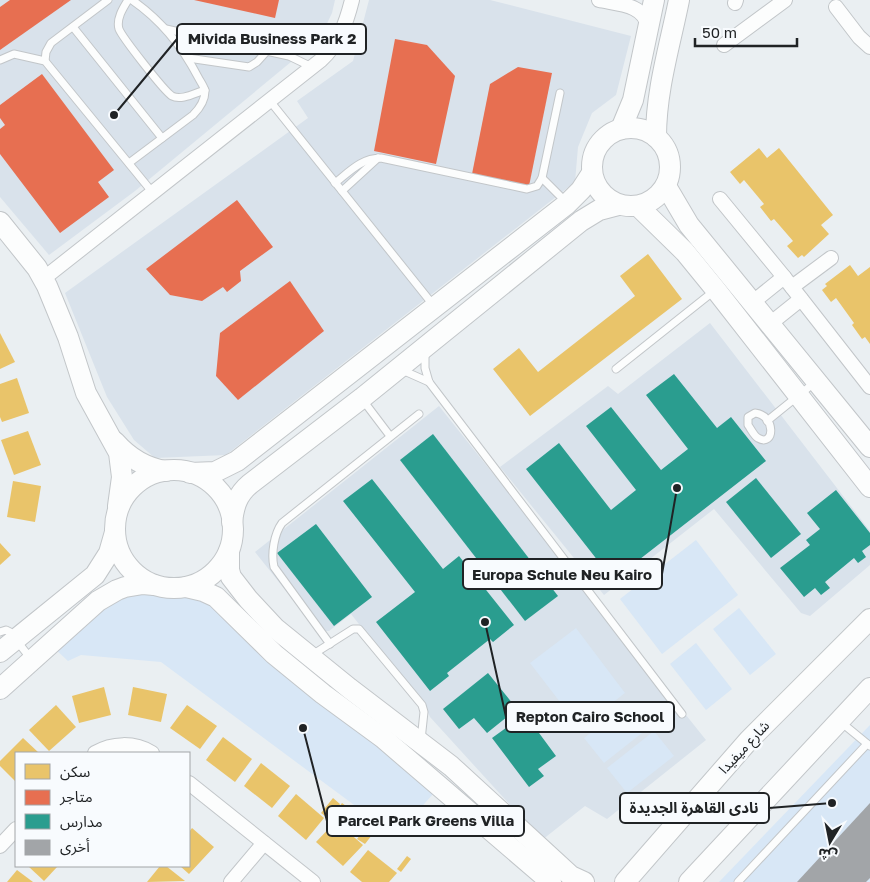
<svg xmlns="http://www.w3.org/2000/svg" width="870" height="882" viewBox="0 0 870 882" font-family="'Golos Text','Noto Sans Arabic',sans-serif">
<rect width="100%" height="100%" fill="#eaeff2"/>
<g fill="#d9e2eb">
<polygon points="0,0 335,0 332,13 320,38 135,191 49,255 0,197"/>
<polygon points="369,0 490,0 631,36 616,95 592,113 578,147 575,182 226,455 155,458 134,440 107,397 65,293 308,118 297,101 353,61"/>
<polygon points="710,323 870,531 870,565 810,616 801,613 714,509 604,595 500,467 608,386 618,394"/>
<polygon points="439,406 706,740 607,819 585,806 542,840 430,717 427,710 351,614 329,631 318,631 255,552"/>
</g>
<g fill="#d8e7f6">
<polygon points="696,540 738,595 662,654 620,599"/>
<polygon points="147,590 166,594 191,592 213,602 232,624 433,794 396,836 161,662 81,655 68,661 54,648 126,593"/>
<polygon points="739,608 776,654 750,675 713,629"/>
<polygon points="576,628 625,693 580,728 530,663"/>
<polygon points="696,643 732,689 706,710 670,664"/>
<polygon points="631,701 651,726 604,763 584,738"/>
<polygon points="870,725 870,882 719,882"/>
<polygon points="654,731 674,756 627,793 607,768"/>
</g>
<g fill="#e9c46a">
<polygon points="759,148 767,158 779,148 833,215 821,225 829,234 804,257 802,255 798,258 787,246 793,241 774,219 771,221 760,207 764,204 744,180 740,184 730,172"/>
<polygon points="648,254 682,299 530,416 493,369 519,348 538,372 635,296 620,276"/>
<polygon points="850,265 858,276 870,267 870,344 865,337 862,339 852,325 854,323 836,298 831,302 822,290 827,286 825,284"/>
<polygon points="0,333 15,362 0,369"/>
<polygon points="17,378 29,413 2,422 0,417 0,384"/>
<polygon points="28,431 41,465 14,475 1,440"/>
<polygon points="13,481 41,486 35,522 7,517"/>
<polygon points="0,543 11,555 0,565"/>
<polygon points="104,687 111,715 79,723 72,696"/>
<polygon points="133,687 167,694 161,722 128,715"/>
<polygon points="56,705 76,727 49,751 29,730"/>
<polygon points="187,705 217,726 200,749 170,728"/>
<polygon points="223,737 252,759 235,782 206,760"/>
<polygon points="23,738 39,753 16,753 16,782 0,766 0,761"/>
<polygon points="261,763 290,786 272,808 244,786"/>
<polygon points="296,794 324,818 306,840 278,816"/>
<polygon points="333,798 340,804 336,811 342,803 350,809 339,824 363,845 343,866 316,842 336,821 330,817 329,819 321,813"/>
<polygon points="368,825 375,831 365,844 357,839"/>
<polygon points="192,828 214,847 189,874 180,866 189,866 189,832"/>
<polygon points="368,850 397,873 389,882 362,882 350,872"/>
<polygon points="407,856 411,859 401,872 397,869"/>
<polygon points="28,866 58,866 44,881"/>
<polygon points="160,866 166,866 185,881 147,882"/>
<polygon points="17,870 33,882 7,882"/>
</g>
<g fill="#e76f51">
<polygon points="10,0 71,0 0,50 0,7"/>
<polygon points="194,0 279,0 275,18"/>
<polygon points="395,39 427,45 455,76 436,164 374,151"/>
<polygon points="518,67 552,73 529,186 472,174 490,84"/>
<polygon points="42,74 114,170 98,182 109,197 60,233 0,154 0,129 5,125 0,118 0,105"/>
<polygon points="237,200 273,247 240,271 241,281 227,292 223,287 202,301 170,295 146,269"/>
<polygon points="290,281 324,331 238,400 216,376 220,333"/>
</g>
<g fill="#2a9d8f">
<polygon points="674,374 717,428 731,417 766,461 613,580 526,469 559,443 611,510 636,490 586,426 611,407 661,470 688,449 646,395"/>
<polygon points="433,434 558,596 525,621 400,460"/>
<polygon points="756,478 801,534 771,558 726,502"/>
<polygon points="372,479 443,569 459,556 514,625 493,642 490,639 447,673 449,676 430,691 376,622 415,592 343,501"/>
<polygon points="836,490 870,533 870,545 862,551 866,557 858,563 854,558 825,582 830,588 821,595 815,588 804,597 780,568 810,545 806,540 820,529 807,513"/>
<polygon points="316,524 372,597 334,626 277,553"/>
<polygon points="488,673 517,709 487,733 474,718 459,729 443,709"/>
<polygon points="525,714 556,756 538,769 544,776 529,787 492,738"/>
</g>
<polygon fill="#a2a5a8" points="870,803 870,878 866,882 797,882"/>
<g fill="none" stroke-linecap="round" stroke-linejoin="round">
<defs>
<g id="lane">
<path d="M 128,0 C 123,8 116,19 119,29 C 122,37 164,91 172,96 C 181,101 195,93 205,90"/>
<polyline points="73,27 162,138"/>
<polyline points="166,29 289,56 312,67"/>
<polyline points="188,58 249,67 257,62 267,51"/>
<polyline points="0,60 14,54 45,61 153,193"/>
<polyline points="45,61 46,52 51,43 108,0"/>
<polyline points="270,101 434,306"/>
<path d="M 129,163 L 193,115 C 200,108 205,101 205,91 C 204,86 200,81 198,77 C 182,46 161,20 132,0"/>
<polyline points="542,178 567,203"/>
<path d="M 335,183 C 350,171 362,158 381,158 L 527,189 L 537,186 L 542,178 L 560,93"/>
<polyline points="342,191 378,158"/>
<polyline points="425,352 425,368 429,382 682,714"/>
<polyline points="616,369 714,291"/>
<polyline points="402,370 429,382"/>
<polyline points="362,399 390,436"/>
<path d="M 755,413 C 776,415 775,448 758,438 C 754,436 751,429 748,425 L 748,417 Z"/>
<polyline points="767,421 814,383"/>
<polyline points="0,632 6,630 10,632 31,659"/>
<path d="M 330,644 L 274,567 C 271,554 274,534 282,523 L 419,414"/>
<polyline points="312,655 353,629 359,629 422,705 424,712 421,740"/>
<polyline points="842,723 870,746"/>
<polyline points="738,882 867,744"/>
</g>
<g id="street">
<path d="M 599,0 C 617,4 645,4 648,27"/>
<polyline points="735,3 736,0"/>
<polyline points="836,7 859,37 870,47"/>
<polyline points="724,45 785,0"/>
<polyline points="720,199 784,277 870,387"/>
<path d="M 43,279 L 321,60 C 339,43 346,24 352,0"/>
<polyline points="792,287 831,258"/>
<polyline points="753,302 784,277"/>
<polyline points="771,323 801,299"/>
<path d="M 95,753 C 112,743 134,742 152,753"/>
<polyline points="189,783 313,882"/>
<polyline points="0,846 16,829"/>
<polyline points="231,882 264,843"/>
</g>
<g id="secondary">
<circle cx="631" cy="167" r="39"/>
<polyline points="621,129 633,100 654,0"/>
<path d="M 656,137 C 656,90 670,45 679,0"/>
<polyline points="666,186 689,225 870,447"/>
<polyline points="638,206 685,252 716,290 870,487"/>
<polyline points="0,222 37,268 47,286 68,337 86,393 119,453 122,477 118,506"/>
<path d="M 115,442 C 129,458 146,468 166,471"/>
<circle cx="174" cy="529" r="59"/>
<polyline points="190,473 215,472 237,461 567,204 581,190 592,173"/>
<path d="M 232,522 C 234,506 237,495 250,484 L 362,398 L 581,221 L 599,210 L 618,205"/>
<polyline points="229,551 229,570 231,577 248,599 275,628 349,688 451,766 571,876 584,882"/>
<polyline points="186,587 203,591 216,597 274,654 323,694 383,738 551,882"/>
<polyline points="0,652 95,575 109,553 115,532"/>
<polyline points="0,689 98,601 117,590 125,587 143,584 154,585"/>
<polyline points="625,882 749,740 870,619"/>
<polyline points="689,882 870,688"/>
</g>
</defs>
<use href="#lane" stroke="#c2c6c9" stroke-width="9"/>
<use href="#street" stroke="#c2c6c9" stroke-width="16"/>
<use href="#secondary" stroke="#c2c6c9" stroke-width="22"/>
<use href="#lane" stroke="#fcfdfd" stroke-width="7"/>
<use href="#street" stroke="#fcfdfd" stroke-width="14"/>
<use href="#secondary" stroke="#fcfdfd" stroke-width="20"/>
</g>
<g text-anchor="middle" stroke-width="5" stroke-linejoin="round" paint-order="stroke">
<g font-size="14" fill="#202325" stroke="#f8fbfe">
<text transform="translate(744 747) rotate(-47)" y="5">شارع ميفيدا</text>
</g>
</g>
<path fill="none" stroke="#202325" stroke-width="2" d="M114 115L177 39M677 488L662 574M485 622L506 717M832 803L769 808M303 728L327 821"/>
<g fill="#202325" stroke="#f8fbfe" stroke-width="2">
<circle cx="114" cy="115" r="5"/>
<circle cx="677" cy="488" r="5"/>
<circle cx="485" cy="622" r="5"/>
<circle cx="832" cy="803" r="5"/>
<circle cx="303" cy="728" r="5"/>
</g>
<g fill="#f8fbfe" stroke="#202325" stroke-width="2">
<rect x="177" y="24" width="189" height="30" rx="5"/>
<rect x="463" y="559" width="199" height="30" rx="5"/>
<rect x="506" y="702" width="168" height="30" rx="5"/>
<rect x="620" y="793" width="149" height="30" rx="5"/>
<rect x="327" y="806" width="197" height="30" rx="5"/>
</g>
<g font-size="15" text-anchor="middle" font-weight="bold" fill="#202325">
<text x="272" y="44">Mivida Business Park 2</text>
<text x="562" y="580">Europa Schule Neu Kairo</text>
<text x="590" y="722">Repton Cairo School</text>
<text x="694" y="813">نادى القاهرة الجديدة</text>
<text x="426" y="826">Parcel Park Greens Villa</text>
</g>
<rect x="15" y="752" width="175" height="115" fill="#f8fbfe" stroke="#a2a5a7"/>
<rect x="25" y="764" width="25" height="15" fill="#e9c46a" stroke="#a2a5a7"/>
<text x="60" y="777" font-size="15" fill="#202325">سكن</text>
<rect x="25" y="790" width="25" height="15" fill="#e76f51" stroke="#a2a5a7"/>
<text x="60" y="802" font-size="15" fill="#202325">متاجر</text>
<rect x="25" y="814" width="25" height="15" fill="#2a9d8f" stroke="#a2a5a7"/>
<text x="60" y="827" font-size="15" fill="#202325">مدارس</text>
<rect x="25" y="840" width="25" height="15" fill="#a2a5a8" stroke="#a2a5a7"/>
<text x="60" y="852" font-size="15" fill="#202325">أخرى</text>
<g transform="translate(830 842) rotate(190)" stroke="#f8fbfe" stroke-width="4" paint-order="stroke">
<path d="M0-4L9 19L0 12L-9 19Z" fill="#202325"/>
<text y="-8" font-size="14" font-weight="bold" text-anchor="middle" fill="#202325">ش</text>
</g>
<path d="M695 38v8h102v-8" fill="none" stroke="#202325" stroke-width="2.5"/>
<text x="702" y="38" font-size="15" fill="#202325" stroke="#f8fbfe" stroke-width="4" paint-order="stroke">50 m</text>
</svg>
